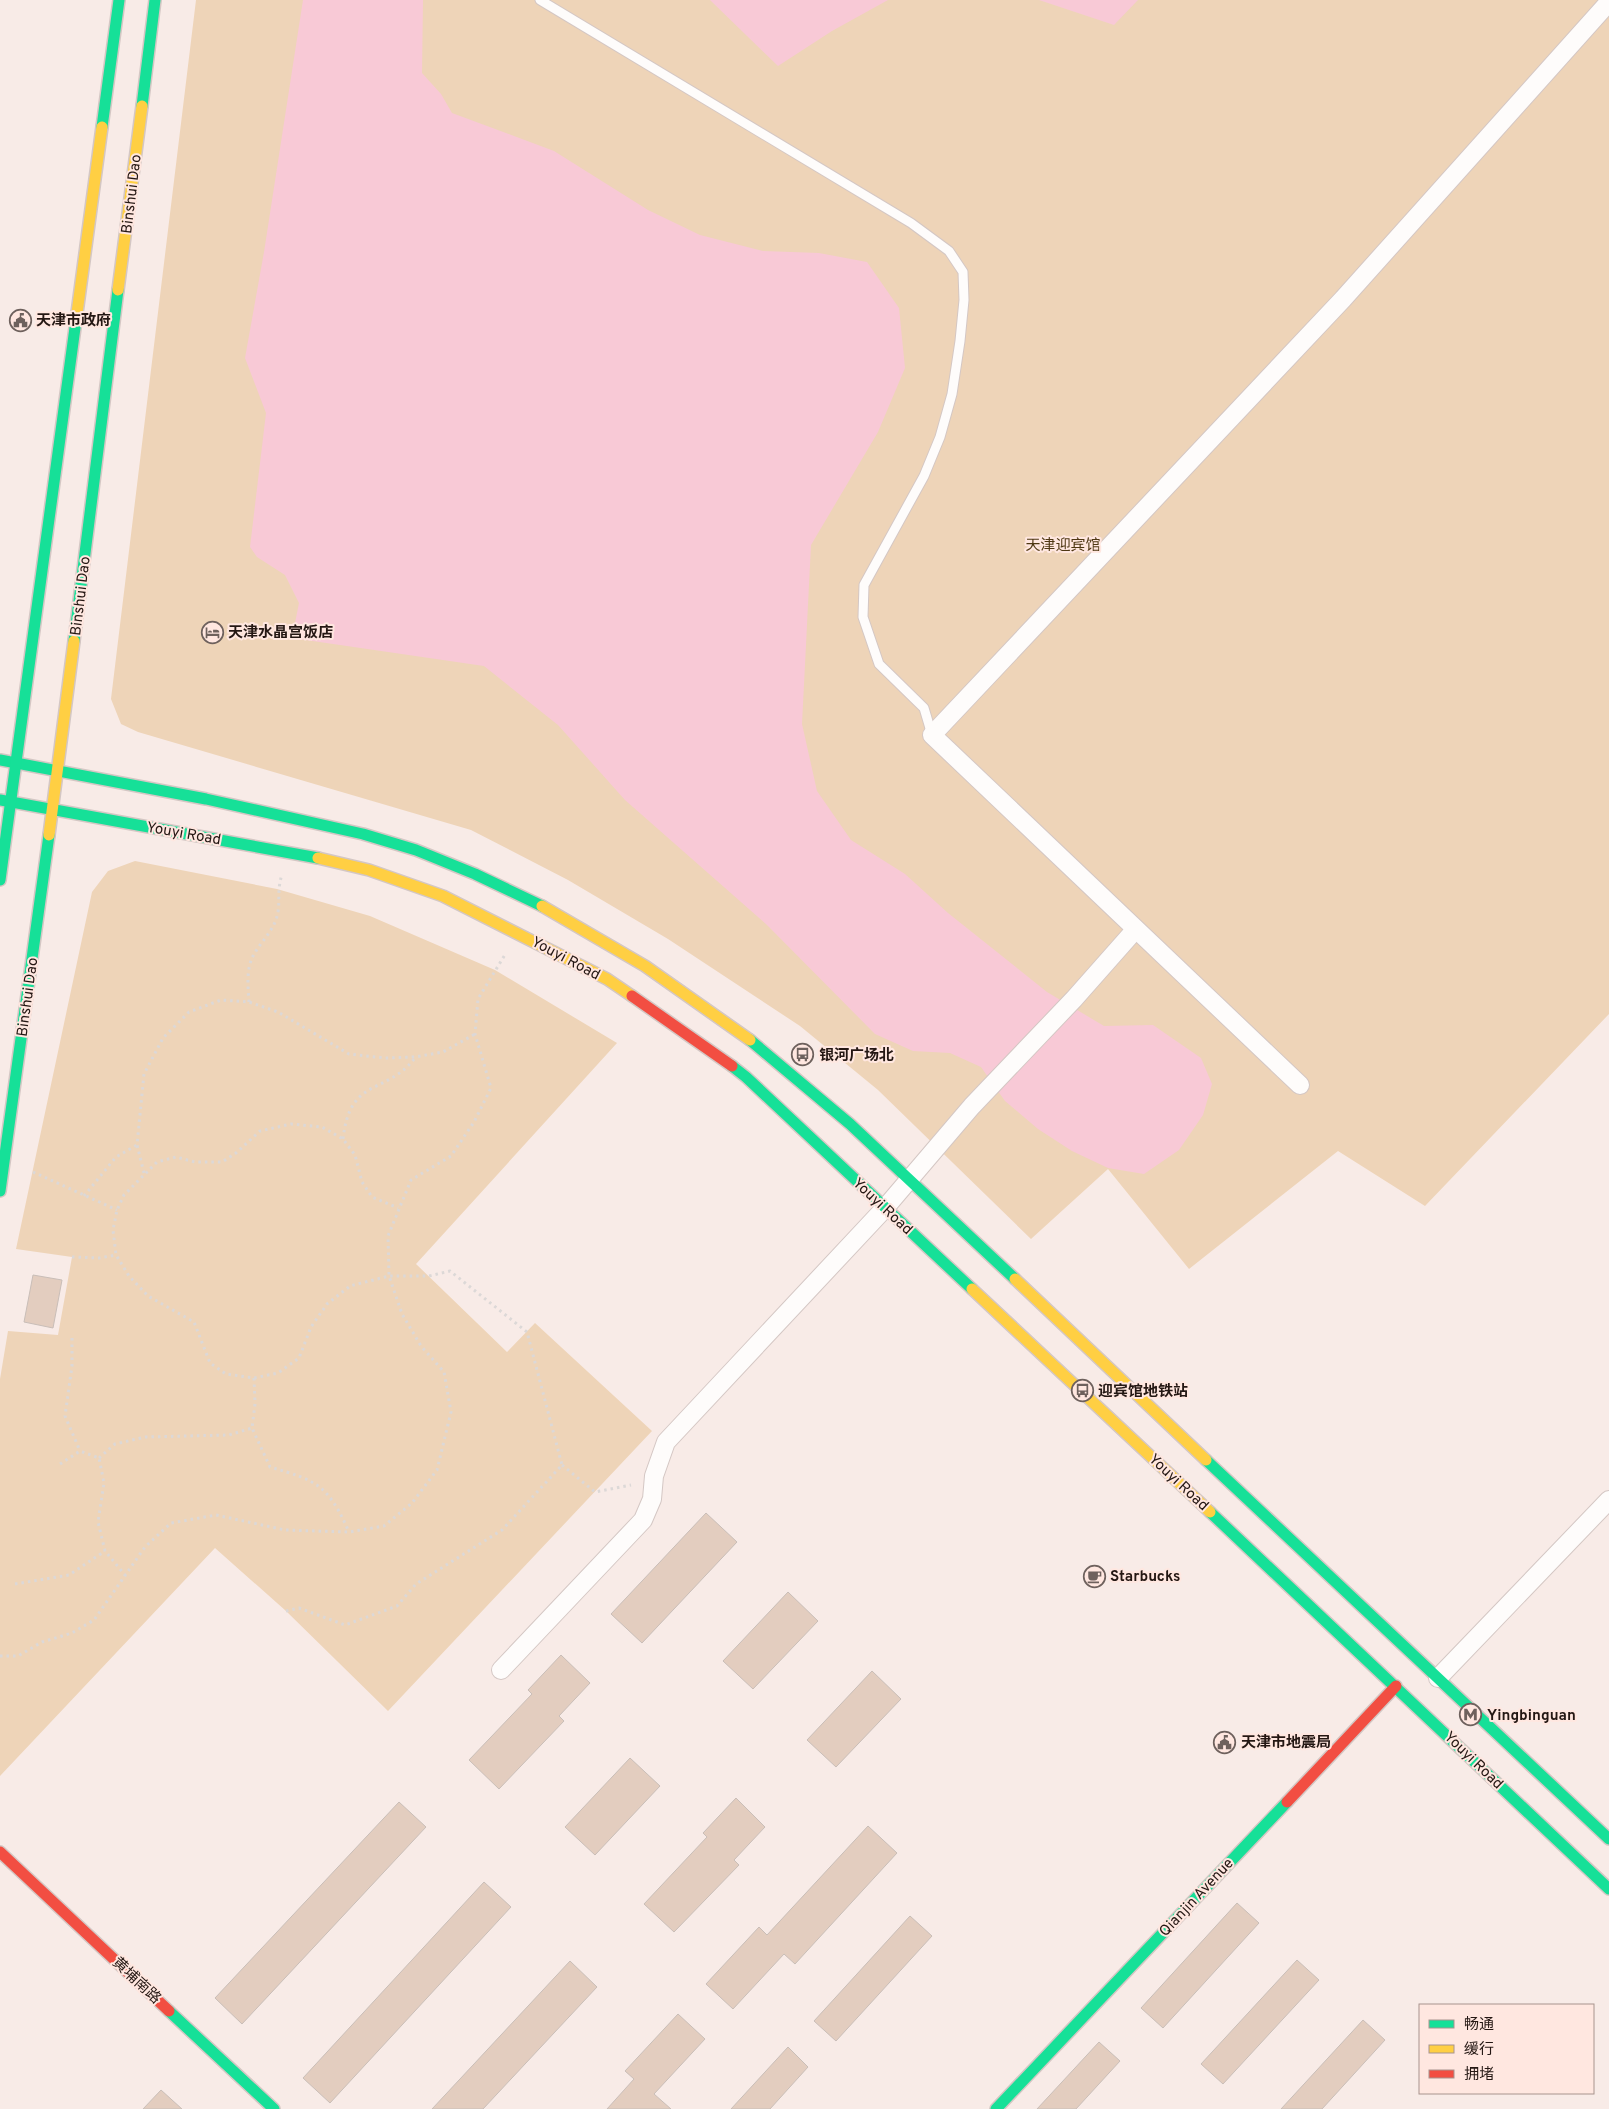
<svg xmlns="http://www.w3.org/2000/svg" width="1609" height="2109" viewBox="0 0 1609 2109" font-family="Overpass,'Noto Sans SC',sans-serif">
<rect width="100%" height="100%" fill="#f8ebe7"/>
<g fill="#eed4b8">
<polygon points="196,0 1609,0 1609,1014 1425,1206 1338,1151 1189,1269 1108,1169 1031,1239 878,1090 800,1026 668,939 568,880 471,830 138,732 121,724 111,699"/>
<polygon points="135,861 277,889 370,916 495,970 617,1043 416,1264 507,1352 535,1323 652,1431 388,1711 286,1611 215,1548 0,1776 0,1379 8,1331 58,1335 72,1257 16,1249 92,892 108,871"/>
</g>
<g fill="#f8c9d6">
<polygon points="303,0 423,0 422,73 441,94 452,113 554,151 648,210 700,235 763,251 819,253 867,262 899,308 905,368 878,432 811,545 802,724 817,791 851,840 905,874 948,913 1047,992 1104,1026 1153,1025 1201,1058 1212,1084 1203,1115 1179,1150 1144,1174 1108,1168 1072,1151 1038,1129 1005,1101 981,1067 950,1053 913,1051 875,1034 767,925 625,800 558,725 484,666 292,638 299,603 285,575 257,557 250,547 266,413 245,358 264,252"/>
<polygon points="710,0 888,0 832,31 778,66"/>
<polygon points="1039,0 1138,0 1114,25"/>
</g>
<g fill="#e3cdbf" stroke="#c9beb8">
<polygon points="33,1275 62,1280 53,1328 24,1322"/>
<polygon points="706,1513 737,1542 642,1643 611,1614"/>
<polygon points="788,1592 818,1621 753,1689 723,1661"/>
<polygon points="561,1655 590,1683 559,1716 564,1721 499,1789 469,1760 532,1694 528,1690"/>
<polygon points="872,1671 901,1699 836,1767 807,1740"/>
<polygon points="630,1758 660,1786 595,1855 565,1827"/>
<polygon points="736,1798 765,1827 734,1860 739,1865 674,1932 644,1904 707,1837 703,1833"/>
<polygon points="399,1802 426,1827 242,2024 215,1998"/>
<polygon points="868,1826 897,1853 795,1964 784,1954 733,2009 706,1984 759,1927 767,1935"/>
<polygon points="484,1882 511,1907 330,2103 303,2078"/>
<polygon points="1237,1903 1259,1923 1163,2028 1141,2008"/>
<polygon points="910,1916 932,1936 836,2041 814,2021"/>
<polygon points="1297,1960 1319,1980 1223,2084 1201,2064"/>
<polygon points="570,1961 597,1987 483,2109 432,2109"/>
<polygon points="678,2014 705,2039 654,2094 671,2109 607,2109 634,2079 625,2071"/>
<polygon points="1363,2020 1385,2040 1322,2109 1281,2109"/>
<polygon points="1099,2042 1120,2061 1076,2109 1037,2109"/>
<polygon points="788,2047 808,2067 770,2109 731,2109"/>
<polygon points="161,2090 182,2109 143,2109"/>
</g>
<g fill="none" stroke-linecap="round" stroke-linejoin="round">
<defs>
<polyline id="lane" points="540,0 911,223 949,251 963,272 964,300 960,341 952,394 940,437 924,476 864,585 863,617 879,664 924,708 932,735"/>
<g id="street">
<polyline points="1300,1085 932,735 1343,299 1609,2"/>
<polyline points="501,1670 643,1520 652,1499 654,1476 666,1442 885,1208 972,1106 1074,999 1135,930"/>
<polyline points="1438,1678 1609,1500"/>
</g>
<g id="fast">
<polyline points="142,106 155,0"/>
<polyline points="102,127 119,0"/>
<polyline points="74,641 118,290"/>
<polyline points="0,760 206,799 363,834 416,850 475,874 542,906"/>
<polyline points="0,800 318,858"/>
<polyline points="0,880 77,313"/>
<polyline points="750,1040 850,1124 1015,1279"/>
<polyline points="732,1066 746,1077 972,1289"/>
<polyline points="0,1191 49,835"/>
<polyline points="1206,1460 1609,1839"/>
<polyline points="1210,1512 1609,1889"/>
<polyline points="169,2011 274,2109"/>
<polyline points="996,2109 1287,1802"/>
</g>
<g id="slow">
<polyline points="118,290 142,106"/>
<polyline points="77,313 102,127"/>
<polyline points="49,835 74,641"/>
<polyline points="318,858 369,870 443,896 607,979 632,996"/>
<polyline points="542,906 645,966 750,1040"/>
<polyline points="1015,1279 1206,1460"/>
<polyline points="972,1289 1210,1512"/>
</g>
<g id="jam">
<polyline points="632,996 732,1066"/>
<polyline points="1287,1802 1396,1686"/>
<polyline points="0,1852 169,2011"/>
</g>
</defs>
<use href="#lane" stroke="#d4c7c4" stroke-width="11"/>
<use href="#street" stroke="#d4c7c4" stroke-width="20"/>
<use href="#fast" stroke="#d4c7c4" stroke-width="14"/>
<use href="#slow" stroke="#d4c7c4" stroke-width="14"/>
<use href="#jam" stroke="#d4c7c4" stroke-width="14"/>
<g stroke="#dcd8d7" stroke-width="3" stroke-dasharray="2.5 4" stroke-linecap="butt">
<path d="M 249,1002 C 248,987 246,970 253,956 C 261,941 275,930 278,912 C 280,897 277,891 282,874"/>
<path d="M 343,1139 C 350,1076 385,1096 415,1058"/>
<polyline points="33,1172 117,1210"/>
<polyline points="144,1173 137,1145 144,1074 163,1038 189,1012 221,1000 249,1002 278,1012 349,1054 385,1058 415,1057 443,1052 475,1034"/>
<polyline points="84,1196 116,1157 137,1145"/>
<polyline points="72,1257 99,1258 116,1255"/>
<polyline points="72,1338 72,1366 65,1416 80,1451"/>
<path d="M 254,1378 L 255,1404 L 252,1428 L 270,1467 C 318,1481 328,1485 349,1532"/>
<polyline points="99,1458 115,1444 145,1437 229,1435 252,1428"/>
<polyline points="60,1464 80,1451 99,1458 104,1483 98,1522 105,1551 125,1575"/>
<polyline points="562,1465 595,1492 631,1485"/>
<polyline points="15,1584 69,1575 105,1551"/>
<polyline points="286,1611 299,1608 345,1625 397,1606 416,1584 502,1530 562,1465 527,1332 450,1271 429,1276 389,1276 350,1286 327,1304 311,1327 299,1358 278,1373 254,1378 226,1374 210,1363 194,1322 148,1296 129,1276 116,1255 113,1230 117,1210 124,1195 157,1162 176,1157 195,1162 222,1162 236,1153 260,1131 291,1124 322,1127 343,1139 355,1155 362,1182 372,1197 398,1208"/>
<polyline points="0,1656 18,1656 42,1642 72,1633 94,1620 145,1547 171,1523 216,1515 285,1530 349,1532 384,1526 412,1503 437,1470 451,1412 444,1372 421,1346 402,1314 389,1276 388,1236 411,1180 451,1156 474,1122 491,1088 475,1034 478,999 506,953"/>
</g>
<use href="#lane" stroke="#fefcfb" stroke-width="9"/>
<use href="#street" stroke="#fefcfb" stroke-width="18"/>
<use href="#fast" stroke="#16e098" stroke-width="11"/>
<use href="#slow" stroke="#ffcf43" stroke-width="11"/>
<use href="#jam" stroke="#f24e42" stroke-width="11"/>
</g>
<defs>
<symbol id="civic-ring" viewBox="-11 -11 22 22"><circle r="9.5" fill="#ffe7e0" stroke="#6e615d" stroke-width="1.5"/><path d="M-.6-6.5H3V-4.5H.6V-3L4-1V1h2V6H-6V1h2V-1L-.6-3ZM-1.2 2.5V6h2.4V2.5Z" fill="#6e615d"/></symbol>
<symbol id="hotel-ring" viewBox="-11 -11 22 22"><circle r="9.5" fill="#ffe7e0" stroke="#6e615d" stroke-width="1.5"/><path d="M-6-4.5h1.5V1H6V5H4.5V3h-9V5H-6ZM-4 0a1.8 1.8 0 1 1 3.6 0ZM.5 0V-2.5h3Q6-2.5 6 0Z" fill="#6e615d"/></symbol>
<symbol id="bus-ring" viewBox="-11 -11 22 22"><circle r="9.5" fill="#ffe7e0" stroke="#6e615d" stroke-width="1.5"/><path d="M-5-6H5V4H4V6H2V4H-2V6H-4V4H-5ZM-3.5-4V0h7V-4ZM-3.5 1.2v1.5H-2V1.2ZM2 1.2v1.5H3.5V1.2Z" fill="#6e615d"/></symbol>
<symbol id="cafe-ring" viewBox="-11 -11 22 22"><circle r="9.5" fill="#ffe7e0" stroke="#6e615d" stroke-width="1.5"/><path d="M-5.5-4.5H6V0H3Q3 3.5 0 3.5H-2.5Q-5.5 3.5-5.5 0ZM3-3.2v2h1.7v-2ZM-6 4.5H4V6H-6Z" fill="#6e615d"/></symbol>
<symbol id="metro-ring" viewBox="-11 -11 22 22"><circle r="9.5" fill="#ffe7e0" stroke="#6e615d" stroke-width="1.5"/><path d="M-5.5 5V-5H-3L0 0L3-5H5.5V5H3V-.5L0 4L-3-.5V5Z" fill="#6e615d"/></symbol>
</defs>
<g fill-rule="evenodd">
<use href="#civic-ring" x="8" y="308" width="25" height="25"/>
<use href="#hotel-ring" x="200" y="620" width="25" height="25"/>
<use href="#bus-ring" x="790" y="1042" width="25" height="25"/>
<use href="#bus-ring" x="1070" y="1378" width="25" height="25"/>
<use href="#cafe-ring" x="1082" y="1564" width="25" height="25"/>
<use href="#metro-ring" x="1458" y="1702" width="25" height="25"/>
<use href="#civic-ring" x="1212" y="1730" width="25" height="25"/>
</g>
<g text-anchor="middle" stroke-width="4" stroke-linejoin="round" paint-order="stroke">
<g font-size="15" fill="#241713" stroke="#ffe7e0">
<text transform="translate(131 194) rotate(-83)" y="5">Binshui Dao</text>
<text transform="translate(80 596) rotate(-83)" y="5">Binshui Dao</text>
<text transform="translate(184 833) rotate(10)" y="5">Youyi Road</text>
<text transform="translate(566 958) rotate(28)" y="5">Youyi Road</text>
<text transform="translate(27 997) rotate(-82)" y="5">Binshui Dao</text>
<text transform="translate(883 1206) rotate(43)" y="5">Youyi Road</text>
<text transform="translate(1179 1482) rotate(43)" y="5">Youyi Road</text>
<text transform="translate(1474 1760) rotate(44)" y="5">Youyi Road</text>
<text transform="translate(1196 1897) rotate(-47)" y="5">Qianjin Avenue</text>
<text transform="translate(137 1980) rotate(43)" y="5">黄埔南路</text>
</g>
<g font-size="15" font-weight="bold" fill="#241713" stroke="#ffe7e0" text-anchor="start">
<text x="36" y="325">天津市政府</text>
<text x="228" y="637">天津水晶宫饭店</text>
<text x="819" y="1060">银河广场北</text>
<text x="1098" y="1396">迎宾馆地铁站</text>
<text x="1110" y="1581">Starbucks</text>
<text x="1487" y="1720">Yingbinguan</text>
<text x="1241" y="1747">天津市地震局</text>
</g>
<g font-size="15" fill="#4e3712" stroke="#ffe7e0">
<text x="1063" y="550">天津迎宾馆</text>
</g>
</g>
<rect x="1419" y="2004" width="175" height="90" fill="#ffe7e0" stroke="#a7948e"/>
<rect x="1429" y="2020" width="25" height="8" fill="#16e098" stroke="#a7948e"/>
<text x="1464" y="2029" font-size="15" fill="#241713">畅通</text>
<rect x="1429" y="2045" width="25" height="8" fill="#ffcf43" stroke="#a7948e"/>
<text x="1464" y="2054" font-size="15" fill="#241713">缓行</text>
<rect x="1429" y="2070" width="25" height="8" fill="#f24e42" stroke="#a7948e"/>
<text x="1464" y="2079" font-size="15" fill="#241713">拥堵</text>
</svg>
